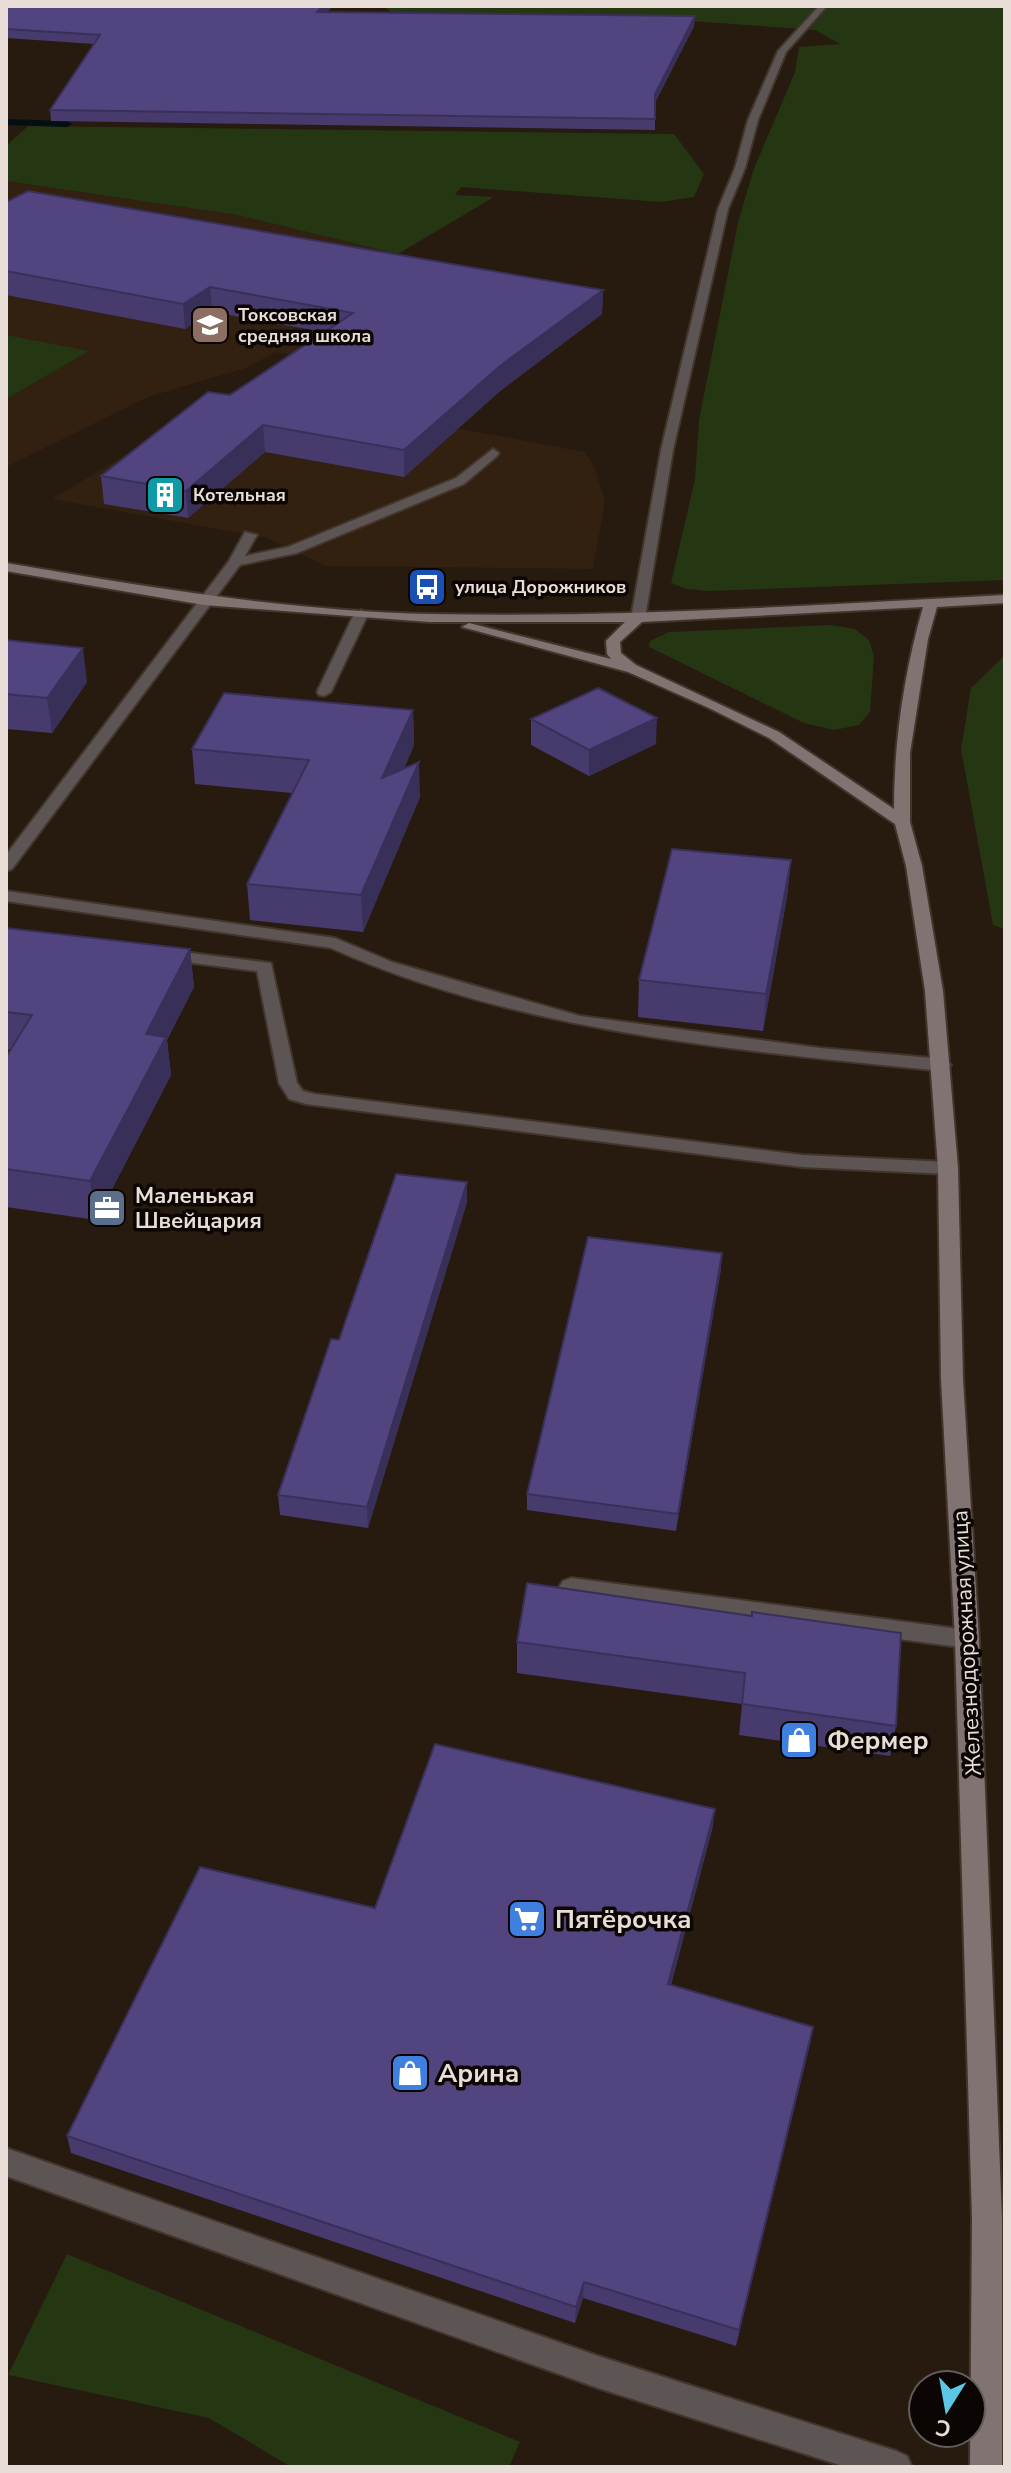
<svg xmlns="http://www.w3.org/2000/svg" width="1011" height="2473" viewBox="0 0 1011 2473" font-family="'Nunito Sans',sans-serif">
<rect width="100%" height="100%" fill="#271a0f"/>
<g fill="#322011">
<polygon points="6,181 237,215 415,258 351,367 276,352 246,368 148,397 6,467"/>
<polygon points="247,382 386,415 585,452 595,468 605,501 593,569 326,566 267,538 52,499"/>
</g>
<g fill="#253613">
<polygon points="385,6 1005,6 1005,580 709,591 687,589 671,583 695,479 699,420 738,223 753,171 795,72 799,47 840,44 815,30 620,16 394,17"/>
<polygon points="28,126 674,134 704,174 694,197 661,202 461,187 455,195 494,197 398,254 237,215 6,181 6,146"/>
<polygon points="6,335 89,351 6,399"/>
<polygon points="831,625 855,629 869,640 874,656 870,712 859,725 834,730 804,723 649,647 650,641 669,632"/>
<polygon points="1005,655 1005,929 993,925 961,749 971,688"/>
<polygon points="67,2254 520,2442 509,2467 291,2467 209,2418 8,2375"/>
</g>
<g fill="none" stroke-linecap="round" stroke-linejoin="round">
<polygon fill="#040f13" fill-rule="evenodd" points="6,119 67,121 72,124 67,127 6,125"/>
<defs>
<g id="lane">
<polygon points="819,6 827,6 786,52 758,120 745,168 728,209 673,450 645,618 633,621 631,618 661,450 718,209 735,168 748,120 778,51"/>
<polygon points="493,449 499,453 497,456 464,484 297,553 240,565 12,869 6,871 6,855 229,561 245,532 257,535 245,556 288,547 456,478"/>
<polygon points="361,610 368,614 331,692 324,696 319,695 317,692 354,614"/>
<path d="M 6,891 L 335,938 L 392,962 L 580,1016 L 820,1048 L 942,1059 L 951,1065 L 942,1071 C 737,1050 521,1033 331,948 L 6,901 Z"/>
<polygon points="167,950 271,963 297,1083 303,1091 315,1094 802,1155 948,1162 958,1168 948,1174 802,1167 306,1104 289,1099 279,1083 257,971 161,959 158,955"/>
<polygon points="571,1578 967,1630 975,1632 979,1639 975,1646 967,1648 571,1596 563,1593 559,1587 563,1581"/>
<polygon points="6,2148 598,2356 896,2451 907,2456 912,2467 846,2467 598,2388 6,2176"/>
</g>
<path id="secondary" d="M 6,563 C 147,587 288,611 431,614 C 623,618 814,605 1005,595 L 1005,603 L 937,607 L 928,639 L 910,753 L 910,822 L 922,866 L 943,991 L 958,1168 L 963,1379 L 979,1639 L 1002,2219 L 1002,2467 L 970,2467 L 972,2219 L 955,1639 L 941,1379 L 938,1168 L 925,991 L 906,866 L 895,824 L 769,738 L 709,708 L 628,672 L 462,627 L 469,623 L 611,659 L 607,654 L 606,641 L 625,622 L 429,622 L 204,605 L 6,571 ZM 923,607 C 904,673 894,741 894,809 L 779,732 L 636,665 L 621,653 L 620,642 L 642,622 Z"/>
</defs>
<use href="#lane" stroke="#42352b" stroke-width="4"/>
<use href="#secondary" stroke="#42352b" stroke-width="4"/>
<use href="#lane" fill="#5d5454" fill-rule="evenodd"/>
<use href="#secondary" fill="#827373" fill-rule="evenodd"/>
</g>
<g fill="#473a6d">
<polygon points="6,6 333,6 327,12 695,16 694,26 655,103 655,130 51,121 50,110 94,44 6,38"/>
<polygon points="6,202 603,290 602,314 500,391 404,477 265,452 188,518 104,504 101,476 230,395 324,332 212,312 185,329 6,295"/>
<polygon points="6,640 87,682 52,733 6,729"/>
<polygon points="413,710 414,745 404,769 420,797 363,932 250,920 247,884 292,793 195,784 192,749"/>
<polygon points="531,719 656,744 589,776 531,745"/>
<polygon points="791,860 787,897 763,1031 638,1017 639,980"/>
<polygon points="6,928 190,949 194,987 167,1040 171,1075 96,1220 6,1207 6,1057 10,1050 6,1049"/>
<polygon points="467,1202 368,1528 280,1515 278,1495 339,1340"/>
<polygon points="721,1269 676,1531 527,1510 527,1494"/>
<polygon points="527,1583 896,1726 890,1756 739,1735 742,1704 517,1673 517,1642"/>
<polygon points="713,1826 671,1985 813,2027 810,2044 736,2346 583,2298 575,2323 71,2153 67,2136 375,1908"/>
</g>
<g fill="#393059">
<polygon points="323,6 333,6 318,21 317,12"/>
<polygon points="695,16 694,26 654,104 655,94"/>
<polygon points="210,287 212,312 185,329 183,304"/>
<polygon points="603,290 602,314 500,391 404,477 404,450 500,366"/>
<polygon points="263,425 265,452 188,518 186,491"/>
<polygon points="83,648 87,682 52,733 47,698"/>
<polygon points="413,710 414,745 384,814 382,778"/>
<polygon points="657,718 656,744 589,776 589,750"/>
<polygon points="419,762 420,797 363,932 361,895"/>
<polygon points="791,860 787,897 763,1031 766,994"/>
<polygon points="190,949 194,987 167,1040 171,1075 96,1220 90,1181 146,1034"/>
<polygon points="467,1182 467,1202 368,1528 367,1507"/>
<polygon points="722,1253 721,1269 676,1531 678,1514"/>
<polygon points="715,1809 713,1826 666,2001 668,1984"/>
<polygon points="813,2027 810,2044 736,2346 739,2330"/>
<polygon points="584,2282 583,2298 575,2323 576,2307"/>
</g>
<g fill="#52447f" stroke="#393059" stroke-width="2">
<polygon points="6,6 323,6 317,12 695,16 655,94 655,119 50,110 100,35 6,29"/>
<polygon points="28,191 603,290 500,366 404,450 263,425 186,491 101,476 208,392 230,395 353,313 210,287 183,304 6,271 6,202"/>
<polygon points="6,640 83,648 47,698 6,694"/>
<polygon points="598,688 657,718 589,750 531,719"/>
<polygon points="224,693 413,710 382,778 419,762 361,895 247,884 309,760 192,749"/>
<polygon points="672,849 791,860 766,994 639,980"/>
<polygon points="6,928 190,949 146,1034 166,1037 90,1181 6,1169 6,1057 32,1015 6,1012"/>
<polygon points="396,1174 467,1182 367,1507 278,1495 331,1339 339,1340"/>
<polygon points="588,1237 722,1253 678,1514 527,1494"/>
<polygon points="527,1583 752,1616 752,1612 901,1633 896,1726 742,1704 745,1673 517,1642"/>
<polygon points="435,1744 715,1809 668,1984 813,2027 739,2330 584,2282 576,2307 67,2136 200,1867 375,1908"/>
</g>
<defs>
<symbol id="school-square" viewBox="-11 -11 22 22"><rect x="-9" y="-9" width="18" height="18" rx="4" fill="#8d6e63" stroke="#0b0603"/><path d="M0-5L7-2L0 1L-7-2ZM-4 1L0 2.5L4 1V4Q0 6-4 4Z" fill="#fff"/></symbol>
<symbol id="building-square" viewBox="-11 -11 22 22"><rect x="-9" y="-9" width="18" height="18" rx="4" fill="#0f9aa8" stroke="#0b0603"/><path d="M-4-6H4V6H1V3H-1V6H-4ZM-2.5-4.3h1.7v1.8h-1.7ZM.8-4.3h1.7v1.8H.8ZM-2.5-1h1.7V.8h-1.7ZM.8-1h1.7V.8H.8Z" fill="#fff"/></symbol>
<symbol id="bus-square" viewBox="-11 -11 22 22"><rect x="-9" y="-9" width="18" height="18" rx="4" fill="#1a4fb4" stroke="#0b0603"/><path d="M-5-6H5V4H4V6H2V4H-2V6H-4V4H-5ZM-3.5-4V0h7V-4ZM-3.5 1.2v1.5H-2V1.2ZM2 1.2v1.5H3.5V1.2Z" fill="#fff"/></symbol>
<symbol id="office-square" viewBox="-11 -11 22 22"><rect x="-9" y="-9" width="18" height="18" rx="4" fill="#5c6f8a" stroke="#0b0603"/><path d="M-6-3h4V-5.5h4V-3h4V5H-6ZM-1-4.5V-3h2v-1.5ZM-6 0V1H6V0Z" fill="#fff"/></symbol>
<symbol id="shop-square" viewBox="-11 -11 22 22"><rect x="-9" y="-9" width="18" height="18" rx="4" fill="#3f7fe0" stroke="#0b0603"/><path d="M-5-2.5h2.3a2.7 3.5 0 0 1 5.4 0H5L5.5 6h-11ZM-1.5-2.5h3a1.5 2.3 0 0 0-3 0Z" fill="#fff"/></symbol>
<symbol id="supermarket-square" viewBox="-11 -11 22 22"><rect x="-9" y="-9" width="18" height="18" rx="4" fill="#3f7fe0" stroke="#0b0603"/><path d="M-6-5.5h2.5l.6 2H6L4.5 2H-2.5L-4.4-4H-6ZM-1.5 3.2a1.3 1.3 0 1 0 .1 0ZM3 3.2a1.3 1.3 0 1 0 .1 0Z" fill="#fff"/></symbol>
</defs>
<g fill-rule="evenodd">
<use href="#school-square" x="188" y="303" width="44" height="44"/>
<use href="#building-square" x="143" y="473" width="44" height="44"/>
<use href="#bus-square" x="405" y="565" width="44" height="44"/>
<use href="#office-square" x="85" y="1186" width="44" height="44"/>
<use href="#shop-square" x="777" y="1718" width="44" height="44"/>
<use href="#supermarket-square" x="505" y="1897" width="44" height="44"/>
<use href="#shop-square" x="388" y="2051" width="44" height="44"/>
</g>
<g text-anchor="middle" stroke-width="7" stroke-linejoin="round" paint-order="stroke">
<g font-size="18" font-weight="bold" fill="#e8ded7" stroke="#0b0603" text-anchor="start">
<text x="238" y="321">Токсовская<tspan x="238" dy="21">средняя школа</tspan></text>
<text x="193" y="501">Котельная</text>
<text x="455" y="593">улица Дорожников</text>
</g>
<g font-size="22" font-weight="bold" fill="#e8ded7" stroke="#0b0603" text-anchor="start">
<text x="135" y="1203">Маленькая<tspan x="135" dy="25">Швейцария</tspan></text>
</g>
<g font-size="22" fill="#e8ded7" stroke="#0b0603">
<text transform="translate(966 1643) rotate(-93)" y="8">Железнодорожная улица</text>
</g>
<g font-size="26" font-weight="bold" fill="#e8ded7" stroke="#0b0603" text-anchor="start">
<text x="827" y="1749">Фермер</text>
<text x="555" y="1928">Пятёрочка</text>
<text x="438" y="2082">Арина</text>
</g>
</g>
<rect width="1011" height="2473" fill="none" stroke="#e8ded7" stroke-width="16"/>
<g transform="translate(947 2409) rotate(191)"><circle r="38" fill="#0b0603" stroke="#635c58" stroke-width="2"/>
<path d="M0-6L14 30L0 20L-14 30Z" fill="#5ac8e5"/>
<text y="-12" font-size="22" font-weight="bold" text-anchor="middle" fill="#e8ded7">С</text>
</g>
</svg>
